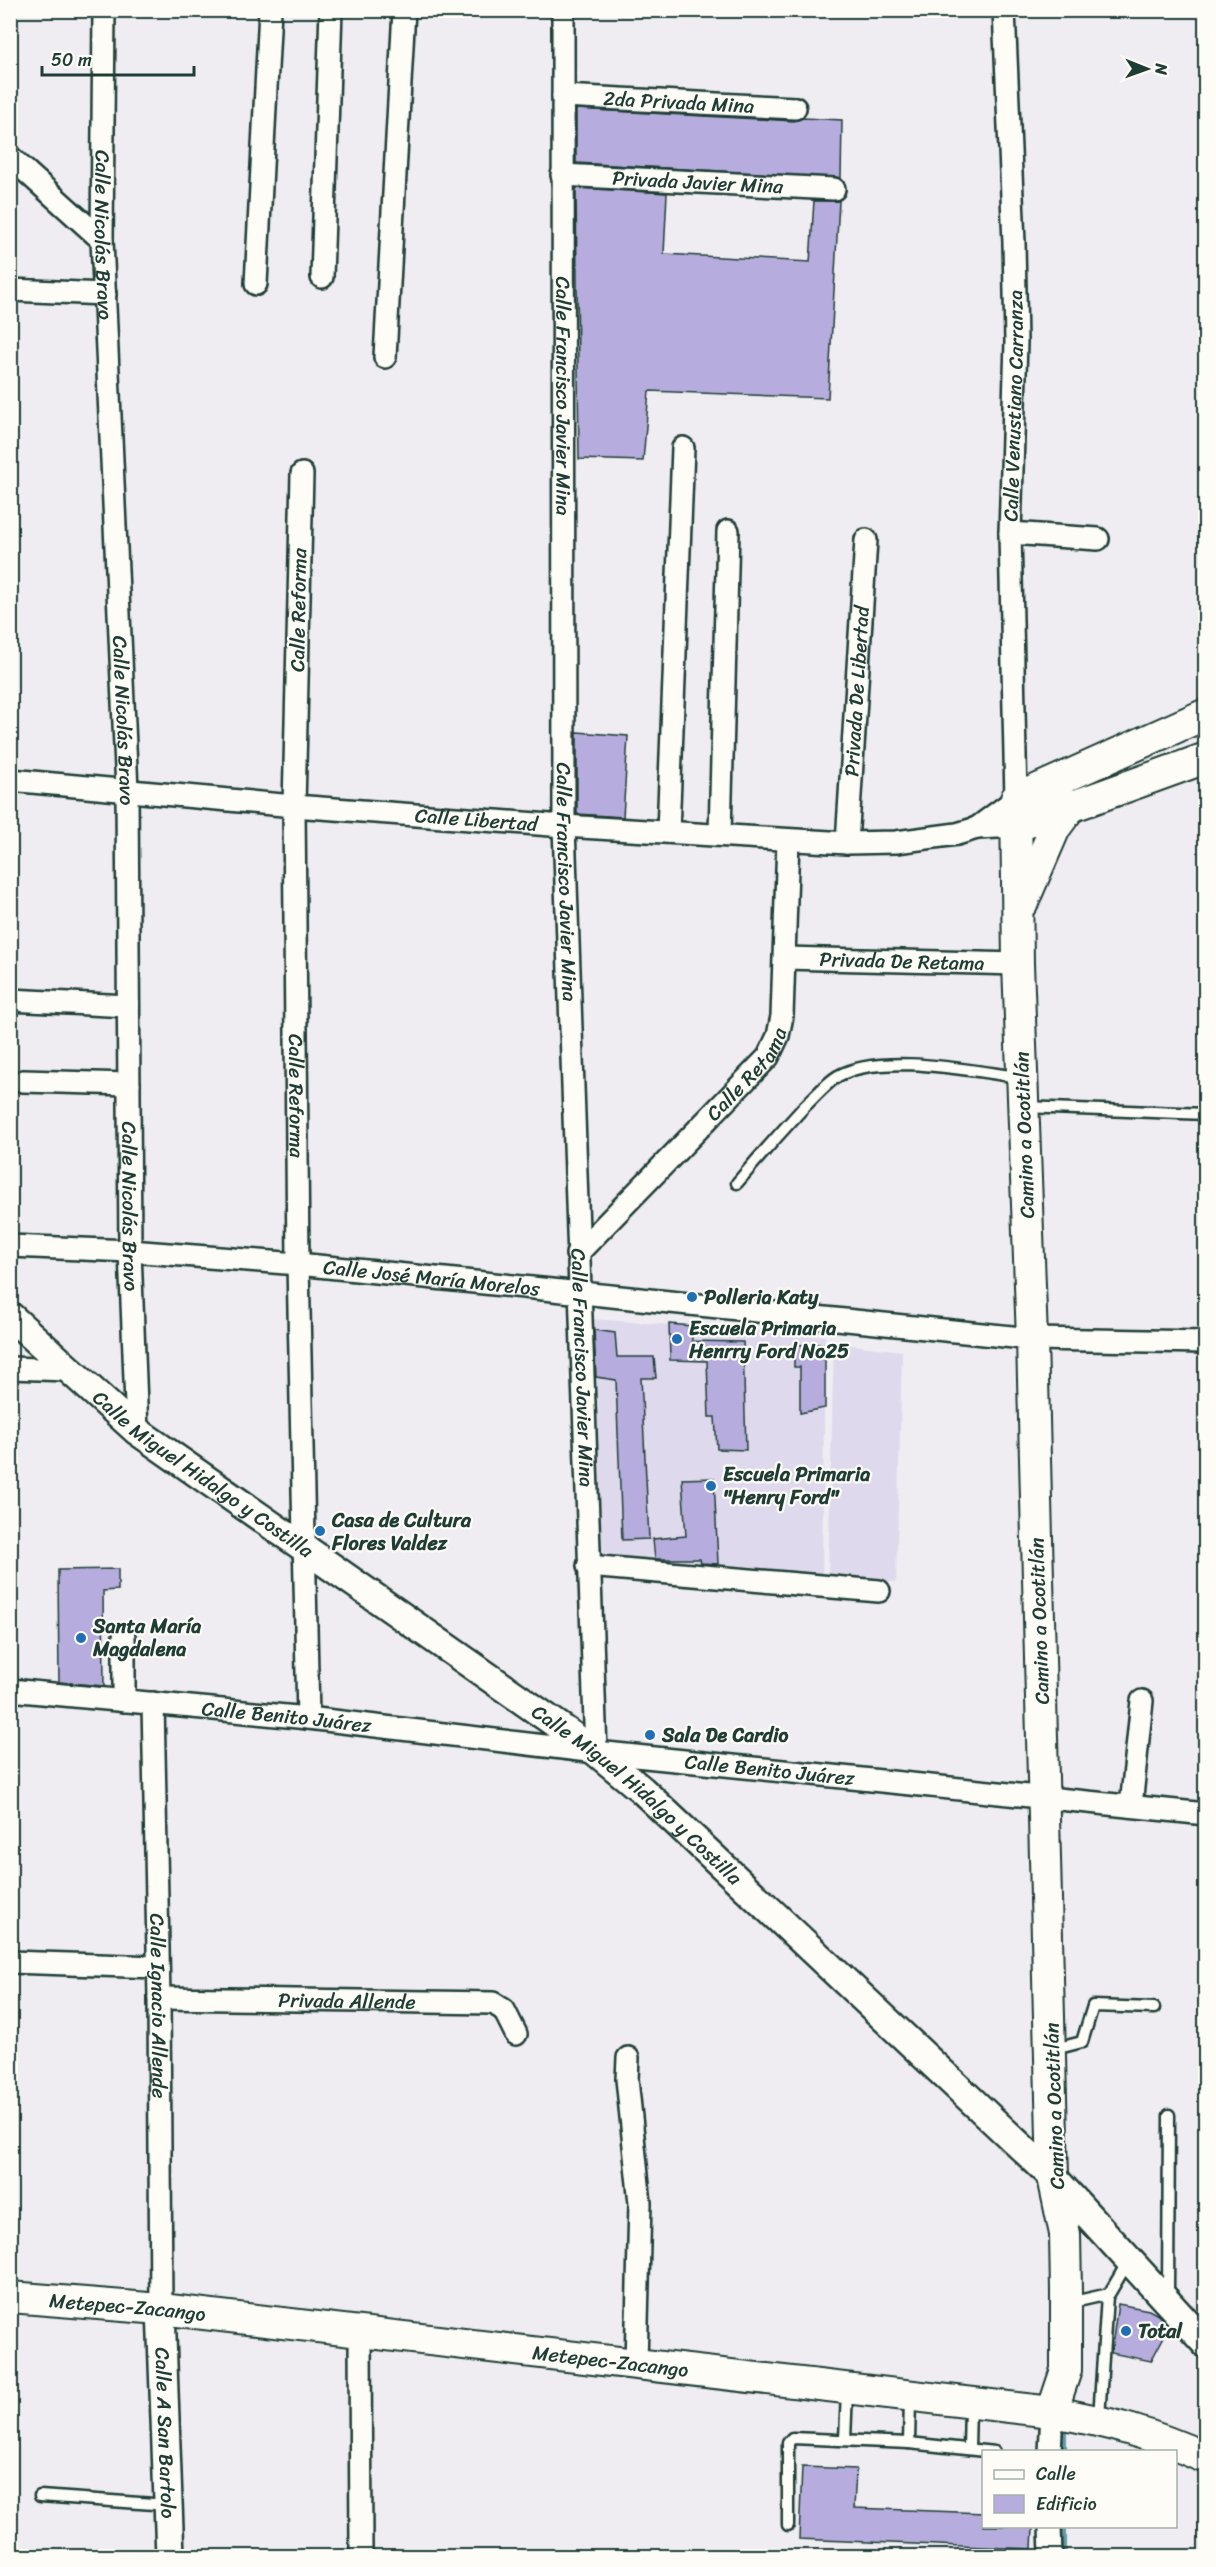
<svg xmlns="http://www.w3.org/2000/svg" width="1216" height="2567" viewBox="0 0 1216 2567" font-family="Sriracha,sans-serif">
<rect width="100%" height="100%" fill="#efecf2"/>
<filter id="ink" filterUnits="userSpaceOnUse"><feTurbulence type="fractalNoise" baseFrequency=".0167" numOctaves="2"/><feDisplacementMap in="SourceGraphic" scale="12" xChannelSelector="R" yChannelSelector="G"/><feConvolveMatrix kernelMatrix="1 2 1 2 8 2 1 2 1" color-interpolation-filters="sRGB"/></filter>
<g filter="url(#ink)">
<g fill="#ded9ec">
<polygon points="591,1319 825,1336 822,1577 603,1564"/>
<polygon points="834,1343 902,1351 896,1582 828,1579"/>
</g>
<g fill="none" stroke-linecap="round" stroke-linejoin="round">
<g stroke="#649ba7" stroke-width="6">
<polyline points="1064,2426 1064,2452"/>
<polyline points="1064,2526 1064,2556"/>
</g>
</g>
<g fill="#b6adde" stroke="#1f3d34" stroke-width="1.5">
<polygon points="576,109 794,121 803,118 842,120 841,178 576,163"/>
<polygon points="576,188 667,193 664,254 810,262 814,201 839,201 828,398 649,391 643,461 579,459"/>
<polygon points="577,732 628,736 623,817 577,814"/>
<polygon points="669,1324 692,1326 692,1341 743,1342 746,1450 717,1449 715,1417 709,1417 707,1361 670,1360"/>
<polygon points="594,1330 615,1333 617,1357 654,1357 656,1378 641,1378 649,1539 622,1540 616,1380 596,1377"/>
<polygon points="825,1344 825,1408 800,1413 800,1367 794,1367 794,1345"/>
<polygon points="714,1478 718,1564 701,1563 700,1559 655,1559 653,1539 686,1536 682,1479"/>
<polygon points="118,1569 118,1590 103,1591 104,1686 59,1682 58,1570"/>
<polygon points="1118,2304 1149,2310 1158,2315 1169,2327 1151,2361 1111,2353"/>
<polygon points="802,2467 856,2469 854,2508 984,2513 984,2526 1033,2526 1032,2549 799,2539"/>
</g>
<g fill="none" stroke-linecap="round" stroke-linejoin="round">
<defs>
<g id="service">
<polyline points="1024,1107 1206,1114"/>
<path d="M 737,1183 C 759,1157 781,1132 804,1107 C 815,1097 825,1084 838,1076 C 881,1052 971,1071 1019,1077"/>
<polyline points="1051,2050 1082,2042 1093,2006 1154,2008"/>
<polyline points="1168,2296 1169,2115"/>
<polyline points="1069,2303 1109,2294 1129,2260"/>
<polyline points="1099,2418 1107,2296"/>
<polyline points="845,2439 847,2391"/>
<polyline points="909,2443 910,2398"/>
<polyline points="969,2449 970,2405"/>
<polyline points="40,2496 168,2505"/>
<polyline points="788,2525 788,2443 792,2438 909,2443 994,2452"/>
</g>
<g id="minor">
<path id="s1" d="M 104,10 L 102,240 L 127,790 L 130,1251 L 137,1431"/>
<path id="s2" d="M 563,10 L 564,826 L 596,1752"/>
<path id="s3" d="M 563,96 L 795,108"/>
<polyline points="10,157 102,240"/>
<path id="s4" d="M 562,175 L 834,189"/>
<polyline points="322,277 331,10"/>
<polyline points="256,284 270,10"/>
<polyline points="10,290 105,294"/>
<polyline points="385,357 404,10"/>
<path id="s5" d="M 302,474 L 294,806 L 298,1264 L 308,1718"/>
<polyline points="1010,533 1098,539"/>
<path id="s6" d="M 10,780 L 294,806 L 564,826 L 847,843 L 896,842 L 957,834 L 977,828 L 1018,826"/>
<path id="s7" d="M 977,828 L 1016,799 L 1010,533 L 1016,342 L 1014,243 L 1004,10"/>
<polyline points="668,832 683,448"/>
<polyline points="720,834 728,531"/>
<path id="s8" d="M 847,843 L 866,540"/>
<path id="s9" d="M 785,958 L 1018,964"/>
<polyline points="10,1000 128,1006"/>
<polyline points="23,1081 129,1084"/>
<path id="s10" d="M 10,1246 L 130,1251 L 298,1264 L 1032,1339 L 1206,1342"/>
<path id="s11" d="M 577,1254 L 768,1057 L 778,1036 L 782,1016 L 788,840"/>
<polyline points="10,1368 68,1370"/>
<polyline points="588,1566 879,1591"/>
<path id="s12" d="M 10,1690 L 308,1718 L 596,1752 L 1206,1814"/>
<polyline points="124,1701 124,1636"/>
<path id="s13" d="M 153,1703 L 159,1998 L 161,2309"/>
<polyline points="1131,1806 1142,1701"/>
<polyline points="10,1962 157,1967"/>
<path id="s14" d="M 159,1998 L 493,2003 L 504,2010 L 516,2034"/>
<polyline points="628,2058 627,2079 640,2203 636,2364"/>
<polyline points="360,2333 361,2556"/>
<polyline points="1050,2452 1052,2412"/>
<polyline points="1050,2526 1051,2556"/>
</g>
<g id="tertiary">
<path id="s15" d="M 10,1316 L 137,1431 L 596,1752 L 642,1790 L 1053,2177 L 1206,2344"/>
<path id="s16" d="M 161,2309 L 170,2556"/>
</g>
<g id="secondary">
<polyline points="1018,826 1206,758"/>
<polyline points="1023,902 1055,828 1072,805"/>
<path id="s17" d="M 10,2297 L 161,2309 L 1052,2412 C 1110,2422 1152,2434 1206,2458"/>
<polyline points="1052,2412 1066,2370 1066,2291 1065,2234 1053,2177 1032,1339 1018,964 1016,799 1206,714"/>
</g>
</defs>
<use href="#service" stroke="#1f3d34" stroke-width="15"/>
<use href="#minor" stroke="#1f3d34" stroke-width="26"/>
<use href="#tertiary" stroke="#1f3d34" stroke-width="32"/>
<use href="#secondary" stroke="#1f3d34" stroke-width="34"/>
<use href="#service" stroke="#fdfcf7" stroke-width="10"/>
<use href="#minor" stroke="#fdfcf7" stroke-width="21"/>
<use href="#tertiary" stroke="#fdfcf7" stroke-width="27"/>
<use href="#secondary" stroke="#fdfcf7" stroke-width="30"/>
</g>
</g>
<g fill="#1f6fb2" stroke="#fdfcf7" stroke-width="2">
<circle cx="692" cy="1297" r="6"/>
<circle cx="677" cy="1339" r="6"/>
<circle cx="711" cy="1486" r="6"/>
<circle cx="320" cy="1531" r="6"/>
<circle cx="81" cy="1638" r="6"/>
<circle cx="650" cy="1735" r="6"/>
<circle cx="1126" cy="2331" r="6"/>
</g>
<g text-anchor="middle" stroke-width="4.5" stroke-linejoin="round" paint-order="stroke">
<g font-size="20" fill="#1f3d34" stroke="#fdfcf7">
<text dy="7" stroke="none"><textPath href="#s3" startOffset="116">2da Privada Mina</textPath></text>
<text dy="7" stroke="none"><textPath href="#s4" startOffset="136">Privada Javier Mina</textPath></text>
<text dy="7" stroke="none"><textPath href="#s1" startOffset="225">Calle Nicolás Bravo</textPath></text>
<text dy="7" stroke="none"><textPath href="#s2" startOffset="386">Calle Francisco Javier Mina</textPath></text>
<text dy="7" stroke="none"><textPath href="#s7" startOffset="442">Calle Venustiano Carranza</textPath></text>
<text transform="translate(298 610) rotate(-89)" y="7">Calle Reforma</text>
<text dy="7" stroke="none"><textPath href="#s8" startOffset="152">Privada De Libertad</textPath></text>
<text dy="7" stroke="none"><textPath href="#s1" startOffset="711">Calle Nicolás Bravo</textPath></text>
<text dy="7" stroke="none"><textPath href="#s6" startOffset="468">Calle Libertad</textPath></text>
<text dy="7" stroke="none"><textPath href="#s2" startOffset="872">Calle Francisco Javier Mina</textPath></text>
<text dy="7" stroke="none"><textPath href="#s9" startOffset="117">Privada De Retama</textPath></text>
<text dy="7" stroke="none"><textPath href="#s11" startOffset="248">Calle Retama</textPath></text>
<text dy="7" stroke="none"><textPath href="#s5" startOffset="622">Calle Reforma</textPath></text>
<text transform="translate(1024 1135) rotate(-92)" y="7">Camino a Ocotitlán</text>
<text dy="7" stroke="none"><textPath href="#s1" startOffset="1197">Calle Nicolás Bravo</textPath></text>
<text dy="7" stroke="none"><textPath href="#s10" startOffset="423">Calle José María Morelos</textPath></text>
<text dy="7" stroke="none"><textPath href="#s2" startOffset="1358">Calle Francisco Javier Mina</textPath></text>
<text dy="7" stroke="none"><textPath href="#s15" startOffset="250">Calle Miguel Hidalgo y Costilla</textPath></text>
<text transform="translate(1039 1621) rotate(-92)" y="7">Camino a Ocotitlán</text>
<text dy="7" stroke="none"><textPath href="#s12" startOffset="278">Calle Benito Juárez</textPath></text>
<text dy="7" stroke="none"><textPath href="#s12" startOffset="764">Calle Benito Juárez</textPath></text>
<text dy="7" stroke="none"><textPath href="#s15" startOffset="790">Calle Miguel Hidalgo y Costilla</textPath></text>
<text dy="7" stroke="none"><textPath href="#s14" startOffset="188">Privada Allende</textPath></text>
<text dy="7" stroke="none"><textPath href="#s13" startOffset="303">Calle Ignacio Allende</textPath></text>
<text transform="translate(1054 2106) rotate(-92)" y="7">Camino a Ocotitlán</text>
<text dy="7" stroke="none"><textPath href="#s17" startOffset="118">Metepec-Zacango</textPath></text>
<text dy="7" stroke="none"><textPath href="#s17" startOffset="604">Metepec-Zacango</textPath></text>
<text dy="7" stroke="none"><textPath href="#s16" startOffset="124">Calle A San Bartolo</textPath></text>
</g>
<g font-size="20" font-weight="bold" fill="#1f3d34" stroke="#fdfcf7" text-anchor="start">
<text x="704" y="1304">Polleria Katy</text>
<text x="689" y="1335">Escuela Primaria<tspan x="689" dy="23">Henrry Ford No25</tspan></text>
<text x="723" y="1481">Escuela Primaria<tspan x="723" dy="23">"Henry Ford"</tspan></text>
<text x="332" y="1527">Casa de Cultura<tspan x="332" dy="23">Flores Valdez</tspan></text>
<text x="93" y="1633">Santa María<tspan x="93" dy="23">Magdalena</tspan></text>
<text x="662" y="1742">Sala De Cardio</text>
<text x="1138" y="2338">Total</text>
</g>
</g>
<rect width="1216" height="2567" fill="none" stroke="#fdfcf7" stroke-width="36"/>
<rect x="18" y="18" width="1180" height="2531" fill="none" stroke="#1f3d34" stroke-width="2" filter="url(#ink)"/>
<rect x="982" y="2450" width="195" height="78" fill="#fdfcf7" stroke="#a4b0a9" stroke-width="1.5"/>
<rect x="994" y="2470" width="30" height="9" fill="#fdfcf7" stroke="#a4b0a9" stroke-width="1.5"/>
<text x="1036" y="2480" font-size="18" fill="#1f3d34">Calle</text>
<rect x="994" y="2495" width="30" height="18" fill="#b6adde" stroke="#a4b0a9" stroke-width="1.5"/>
<text x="1036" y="2510" font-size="18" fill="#1f3d34">Edificio</text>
<g transform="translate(1147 69) rotate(91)" stroke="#fdfcf7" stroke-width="4.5" paint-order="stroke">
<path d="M0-4.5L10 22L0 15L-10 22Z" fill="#1f3d34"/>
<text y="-9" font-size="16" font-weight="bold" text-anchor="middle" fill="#1f3d34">N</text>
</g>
<path d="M42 66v9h152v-9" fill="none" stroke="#1f3d34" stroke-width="3"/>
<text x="51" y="66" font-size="18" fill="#1f3d34" stroke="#fdfcf7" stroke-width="4.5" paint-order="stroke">50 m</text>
</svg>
